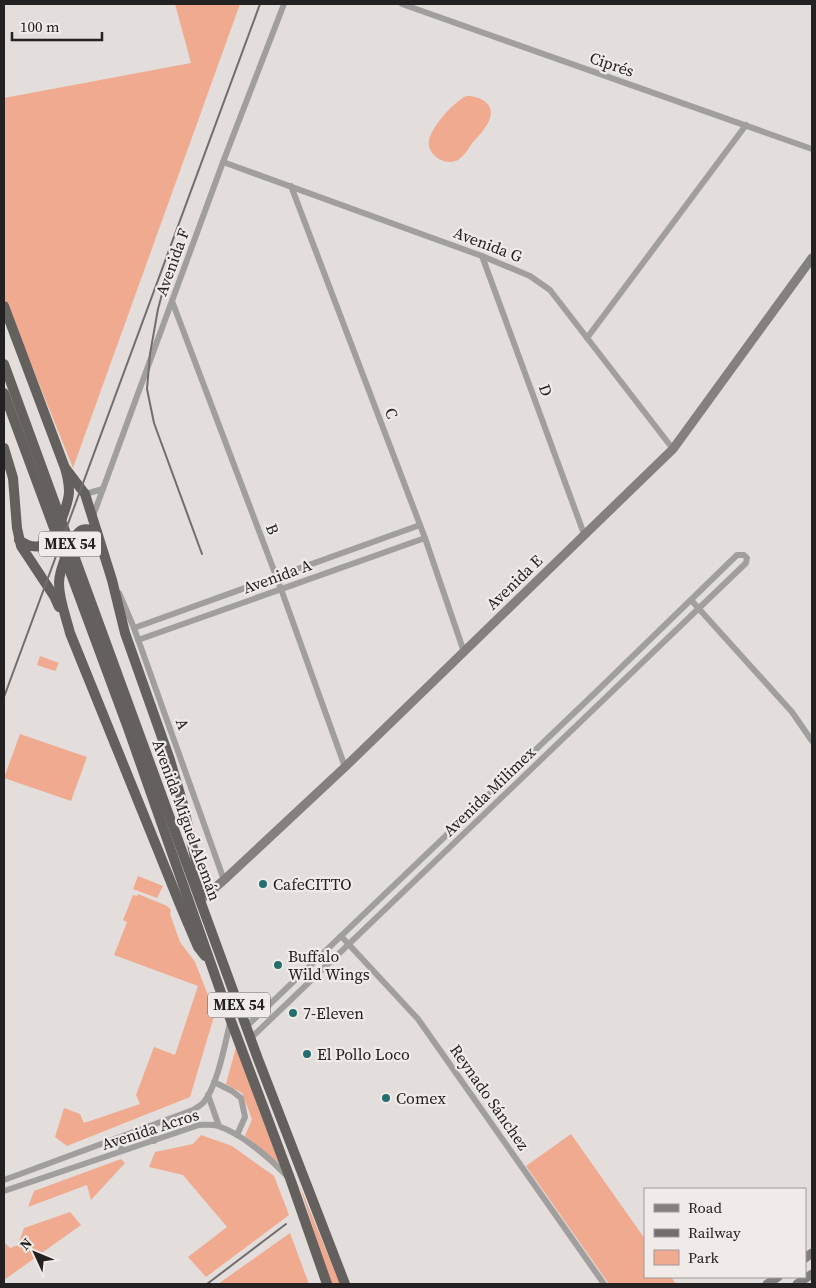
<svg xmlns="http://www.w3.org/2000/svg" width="816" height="1288" viewBox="0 0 816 1288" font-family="'Source Serif 4',serif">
<rect width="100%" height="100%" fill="#e3dedc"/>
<g fill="#efaa8f">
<polygon points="175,4 240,4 73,468 4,297 4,98 191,63"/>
<path d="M 466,96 C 479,95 497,104 489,121 C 485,129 479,136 473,142 C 469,148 464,156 458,160 C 445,167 426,154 429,140 C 432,126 454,102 466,96 Z"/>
<polygon points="40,656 59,663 55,671 37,665"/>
<polygon points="20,734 87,757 71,801 4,778"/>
<polygon points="138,876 163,886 157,898 133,889"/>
<polygon points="138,894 167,906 171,910 170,914 180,942 195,962 215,1013 190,1097 67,1146 55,1137 64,1108 80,1114 84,1123 140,1104 136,1095 154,1047 175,1055 198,986 114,955 127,922 123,920 133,895 137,896"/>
<polygon points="236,1047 279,1163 245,1136 252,1119 242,1093 226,1084"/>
<polygon points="571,1134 645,1239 645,1277 671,1277 676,1284 609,1284 526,1166"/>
<polygon points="201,1135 232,1146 274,1176 289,1215 206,1277 188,1257 227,1227 183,1175 149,1167 155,1152 193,1144"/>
<polygon points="121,1159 125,1163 91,1200 87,1185 28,1207 34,1191"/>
<polygon points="299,1184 340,1284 331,1284"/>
<polygon points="70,1212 81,1225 4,1280 4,1242 10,1248 18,1245 24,1228"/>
<polygon points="290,1233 309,1284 218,1284"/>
</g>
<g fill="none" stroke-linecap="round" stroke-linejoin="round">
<g stroke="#a19f9e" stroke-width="6">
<polyline points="402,4 812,149"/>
<polyline points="223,162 482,256 530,276 550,290 673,449"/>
<polyline points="291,186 425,538 464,652"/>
<polyline points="482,256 584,534"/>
<polyline points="172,301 281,589 345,767"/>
<polyline points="587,338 746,125"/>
<polyline points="85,494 103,489"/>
<polyline points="93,516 223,162 284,4"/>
<polyline points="119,593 134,628 224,880"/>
<polyline points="691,600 792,712 812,741"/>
<polyline points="134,628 420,525"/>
<polyline points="138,640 425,538"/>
<polyline points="341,936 418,1019 604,1284"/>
<polyline points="247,1026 597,691 737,555 744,555 747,558 746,563 251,1038"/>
<polyline points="214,1082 232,1091 241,1098 245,1117 237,1135"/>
<polyline points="208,1095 219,1126"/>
<polyline points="149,1126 154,1141"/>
<polyline points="118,1138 122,1151"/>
<path d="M 4,1180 L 193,1110 C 196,1108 200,1106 203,1103 C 217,1088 225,1044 230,1023"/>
<path d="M 4,1191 L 199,1125 C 206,1125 212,1124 218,1126 C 242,1134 270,1158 287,1176"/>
</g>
<g stroke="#83807f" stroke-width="9">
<polyline points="204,897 224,880 345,767 673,449 812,258"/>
<polyline points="805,1258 812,1253"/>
<polyline points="767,1284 778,1277"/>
<polyline points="797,1284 812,1274"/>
</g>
<g stroke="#64605e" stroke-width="10">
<path d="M 4,306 L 65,468 C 67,475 69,483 69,491 C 69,500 65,510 62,518 C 53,538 43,557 19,540"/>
<polyline points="4,364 258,1059 345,1284"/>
<polyline points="4,393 128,728 231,1021 291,1181 327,1284"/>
<polyline points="4,448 13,478 17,528 21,546 54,596 59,607"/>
<polyline points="66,469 85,494 97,532"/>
<path d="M 203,893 L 183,804 L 170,760 L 125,633 L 112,580 L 97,532 C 92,530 87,528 82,530 C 72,534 59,572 59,583 C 59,600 66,617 70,633 L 181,907 L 198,947 L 205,956"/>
</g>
<g stroke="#726e6d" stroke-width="2">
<polyline points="170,264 158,309 150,354 147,389 154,423 202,554"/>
<polyline points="4,697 260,4"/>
<polyline points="207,1284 286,1224"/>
</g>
</g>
<g fill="#246f6d" stroke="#f0ebe9" stroke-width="2">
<circle cx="263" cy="884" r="5"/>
<circle cx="278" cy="965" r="5"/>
<circle cx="293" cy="1013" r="5"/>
<circle cx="307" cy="1054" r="5"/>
<circle cx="386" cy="1098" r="5"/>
</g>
<g text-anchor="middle" stroke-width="4.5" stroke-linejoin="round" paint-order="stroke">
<g fill="#f0ebe9" stroke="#605e5d" stroke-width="1">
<rect x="39" y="531.5" width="62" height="25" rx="4"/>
<rect x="208" y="992.5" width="62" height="25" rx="4"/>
</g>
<g font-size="15" font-weight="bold" fill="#232121">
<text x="70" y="549">MEX 54</text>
<text x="239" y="1010">MEX 54</text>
</g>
<g font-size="16" fill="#232121" stroke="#f0ebe9">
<text transform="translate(612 64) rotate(19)" y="6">Ciprés</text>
<text transform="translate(488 244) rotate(21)" y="6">Avenida G</text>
<text transform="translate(172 262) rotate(-70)" y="6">Avenida F</text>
<text transform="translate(546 390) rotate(70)" y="6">D</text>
<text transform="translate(392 413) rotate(69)" y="6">C</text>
<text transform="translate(273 529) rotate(69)" y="6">B</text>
<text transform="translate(277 576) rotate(-20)" y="6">Avenida A</text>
<text transform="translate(514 582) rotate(-44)" y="6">Avenida E</text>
<text transform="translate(183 724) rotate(70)" y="6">A</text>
<text transform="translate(489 791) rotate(-44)" y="6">Avenida Milimex</text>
<text transform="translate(187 820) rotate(70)" y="6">Avenida Miguel Alemán</text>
<text transform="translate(490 1097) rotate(55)" y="6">Reynado Sánchez</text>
<text transform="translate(150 1129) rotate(-18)" y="6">Avenida Acros</text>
</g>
<g font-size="16" fill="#232121" stroke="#f0ebe9" text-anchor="start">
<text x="273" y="890">CafeCITTO</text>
<text x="288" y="962">Buffalo<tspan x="288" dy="18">Wild Wings</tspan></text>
<text x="303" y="1019">7-Eleven</text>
<text x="317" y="1060">El Pollo Loco</text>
<text x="396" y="1104">Comex</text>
</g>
</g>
<rect width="816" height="1288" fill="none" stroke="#232121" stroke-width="10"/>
<rect x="644" y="1188" width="162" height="90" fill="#f0ebe9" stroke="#9e9a99"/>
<rect x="654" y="1204" width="25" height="8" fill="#83807f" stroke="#9e9a99"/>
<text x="688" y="1213" font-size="15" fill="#232121">Road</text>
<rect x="654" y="1229" width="25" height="8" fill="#726e6d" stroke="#9e9a99"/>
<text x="688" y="1238" font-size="15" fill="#232121">Railway</text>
<rect x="654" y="1250" width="25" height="15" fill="#efaa8f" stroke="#9e9a99"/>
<text x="688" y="1263" font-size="15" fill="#232121">Park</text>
<g transform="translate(35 1253) rotate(314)" stroke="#f0ebe9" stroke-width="4" paint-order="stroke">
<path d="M0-4L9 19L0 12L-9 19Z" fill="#232121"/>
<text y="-8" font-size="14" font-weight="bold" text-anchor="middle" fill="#232121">N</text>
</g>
<path d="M12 32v8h90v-8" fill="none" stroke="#232121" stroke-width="2.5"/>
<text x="20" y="32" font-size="15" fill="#232121" stroke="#f0ebe9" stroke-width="4" paint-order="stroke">100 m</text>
</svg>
